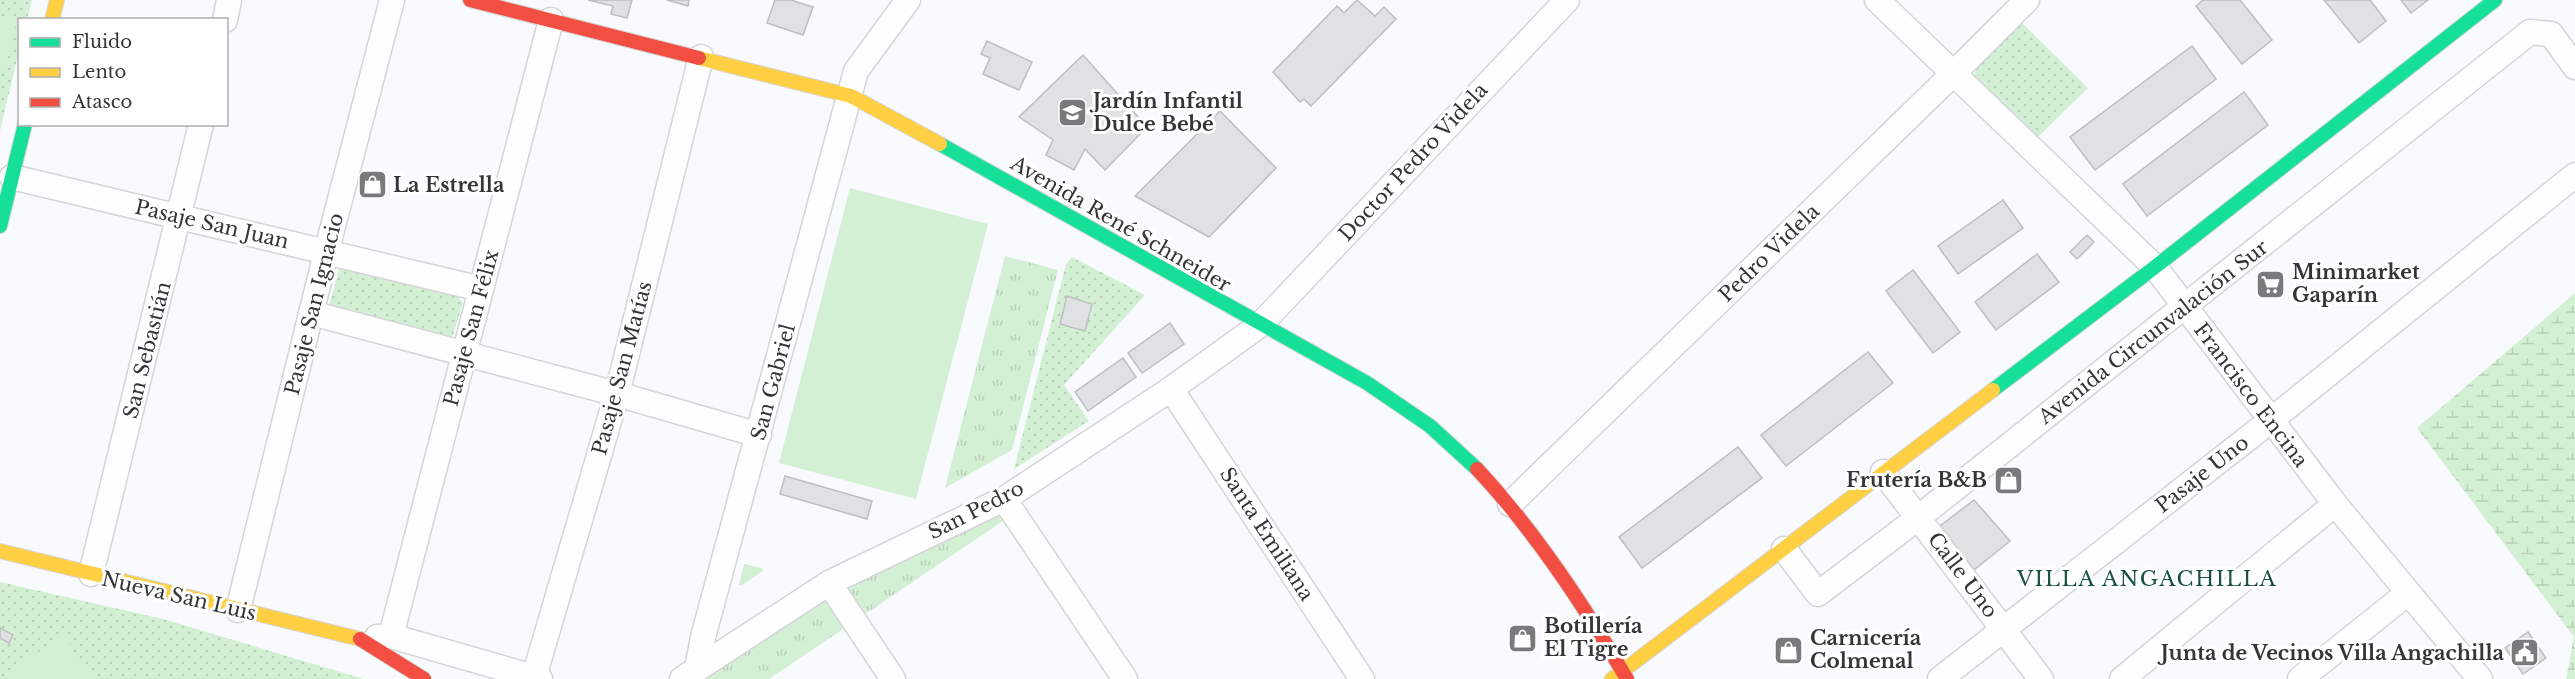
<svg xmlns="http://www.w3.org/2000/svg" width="2575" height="679" viewBox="0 0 2575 679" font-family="'Libre Baskerville',serif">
<defs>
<pattern id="grass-tufts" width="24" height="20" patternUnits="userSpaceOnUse" patternTransform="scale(1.5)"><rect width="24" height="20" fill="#d4f0d4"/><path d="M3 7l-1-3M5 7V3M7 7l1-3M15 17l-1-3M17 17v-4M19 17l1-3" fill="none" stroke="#b7ceb7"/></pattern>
<pattern id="wetland-marsh" width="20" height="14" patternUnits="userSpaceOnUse" patternTransform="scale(1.5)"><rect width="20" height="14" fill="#d4f0d4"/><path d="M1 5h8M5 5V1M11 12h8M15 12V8" fill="none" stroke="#b7ceb7"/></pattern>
<pattern id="park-dots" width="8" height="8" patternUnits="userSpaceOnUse" patternTransform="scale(1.5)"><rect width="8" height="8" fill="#d4f0d4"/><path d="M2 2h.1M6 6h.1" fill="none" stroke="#b7ceb7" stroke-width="1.8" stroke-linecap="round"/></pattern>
</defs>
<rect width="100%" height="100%" fill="#f8fafd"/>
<g fill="url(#grass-tufts)">
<polygon points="1005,256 1058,270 1012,450 945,488"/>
<polygon points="1004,511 1009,517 769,679 695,679 861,575"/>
<polygon points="744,564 762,568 763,571 742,585 739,585"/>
</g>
<polygon fill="url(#wetland-marsh)" points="2575,293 2575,679 2566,679 2574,637 2417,428"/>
<g fill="url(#park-dots)">
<polygon points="0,0 32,0 27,19 20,20 19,51 0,131"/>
<polygon points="2020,21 2088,88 2037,138 1974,76 1978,64"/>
<polygon points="1072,257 1145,295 1064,385 1089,421 1014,469 1066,264"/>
<polygon points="341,262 454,291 463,303 453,335 442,339 328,310"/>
<polygon points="0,582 163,619 364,679 0,679"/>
</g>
<g fill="#d4f0d4">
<polygon points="0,16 17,20 5,71 0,70"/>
<polygon points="850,188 988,224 916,499 779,463"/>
<polygon points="63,635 93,679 0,679"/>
</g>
<g fill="#dfe1e3" stroke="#bdbec0" stroke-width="1.5">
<polygon points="588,0 632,0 627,18 611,14 613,6"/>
<polygon points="667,0 689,0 688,6"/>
<polygon points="775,0 791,0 813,7 803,35 767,23"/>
<polygon points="1357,0 1375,16 1384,7 1396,19 1311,106 1304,99 1300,102 1273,72 1337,6 1344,13"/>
<polygon points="2203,0 2240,0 2272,40 2242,64 2196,6"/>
<polygon points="2324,0 2370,0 2386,21 2359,43"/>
<polygon points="2401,0 2428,0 2411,13"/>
<polygon points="987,41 1032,62 1019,90 983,74 990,58 981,54"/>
<polygon points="2192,46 2216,79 2095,170 2070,137"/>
<polygon points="1083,55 1147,127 1105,170 1085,149 1074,170 1046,155 1053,140 1019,117"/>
<polygon points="2244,92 2268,125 2147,216 2123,184"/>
<polygon points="1220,111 1276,168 1209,237 1135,196"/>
<polygon points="2003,200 2023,228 1958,274 1938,246"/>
<polygon points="2087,235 2094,242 2077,259 2070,252"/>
<polygon points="2037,254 2059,282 1996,330 1975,302"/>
<polygon points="1913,270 1960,332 1933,353 1886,291"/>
<polygon points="1067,296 1092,304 1085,331 1060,324"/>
<polygon points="1170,323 1184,344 1142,373 1128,353"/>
<polygon points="1868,352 1893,383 1786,466 1761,435"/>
<polygon points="1123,358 1136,377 1088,411 1075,392"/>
<polygon points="1738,447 1762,478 1642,568 1619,537"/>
<polygon points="785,476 872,501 867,519 780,494"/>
<polygon points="1974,500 2010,541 1974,570 1940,526"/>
<polygon points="0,628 13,635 9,643 0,638"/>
<polygon points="2528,632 2546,658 2523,674 2505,648"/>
</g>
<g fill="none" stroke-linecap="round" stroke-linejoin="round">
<defs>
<g id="street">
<polyline points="1877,0 2155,267 2335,504 2480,679"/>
<polyline points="225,20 229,0"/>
<polyline points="12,177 481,289"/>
<polyline points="311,313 617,394 759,435"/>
<polyline points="1171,389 1362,679"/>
<polyline points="1883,472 2041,679"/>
<polyline points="1004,499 1125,679"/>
<polyline points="1510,504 1954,73 2027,0"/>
<polyline points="1784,549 1818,594 1919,517 2530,32 2551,34 2575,67"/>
<polyline points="91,574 201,124"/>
<polyline points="829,583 893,679"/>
<polyline points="238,610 325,257 392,0"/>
<polyline points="391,636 551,20"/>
<polyline points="377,637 391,636 540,679"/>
<polyline points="697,669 703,637 856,71 908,0"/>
<polyline points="534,677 617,394 701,57"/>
<polyline points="682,679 829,583 1004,499 1171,389 1260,325 1567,0"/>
<polyline points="1940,679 2270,421 2575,175"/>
<polyline points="2122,679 2335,504"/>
<polyline points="2300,679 2408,593"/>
</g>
<g id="fast">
<polyline points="940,144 1367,383 1430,426 1477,469"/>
<polyline points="0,226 25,124"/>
<polyline points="1993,390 2155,267 2495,0"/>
</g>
<g id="slow">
<polyline points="52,20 57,0"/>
<polyline points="699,58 851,96 940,144"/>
<polyline points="0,551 360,639"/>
<polyline points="1612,679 1993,390"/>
</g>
<g id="jam">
<polyline points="470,0 699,58"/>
<path d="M 1477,469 C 1536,532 1584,605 1627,679"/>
<polyline points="360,639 424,679"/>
</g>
</defs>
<use href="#street" stroke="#d4d5d8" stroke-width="27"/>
<use href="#fast" stroke="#d4d5d8" stroke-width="16"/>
<use href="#slow" stroke="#d4d5d8" stroke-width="16"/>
<use href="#jam" stroke="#d4d5d8" stroke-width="16"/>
<use href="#street" stroke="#fefeff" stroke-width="24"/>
<use href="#fast" stroke="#16e098" stroke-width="14"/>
<use href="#slow" stroke="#ffcf43" stroke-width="14"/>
<use href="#jam" stroke="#f24e42" stroke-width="14"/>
</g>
<defs>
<symbol id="school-square" viewBox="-11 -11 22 22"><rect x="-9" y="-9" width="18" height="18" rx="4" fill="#797a7c" stroke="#fff"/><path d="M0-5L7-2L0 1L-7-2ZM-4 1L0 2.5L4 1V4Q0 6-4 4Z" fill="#fff"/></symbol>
<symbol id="shop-square" viewBox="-11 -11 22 22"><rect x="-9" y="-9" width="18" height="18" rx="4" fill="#797a7c" stroke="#fff"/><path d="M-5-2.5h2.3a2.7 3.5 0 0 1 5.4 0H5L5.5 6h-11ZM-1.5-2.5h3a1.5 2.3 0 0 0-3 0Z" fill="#fff"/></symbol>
<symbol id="supermarket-square" viewBox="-11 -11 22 22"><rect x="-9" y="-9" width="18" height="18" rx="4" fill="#797a7c" stroke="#fff"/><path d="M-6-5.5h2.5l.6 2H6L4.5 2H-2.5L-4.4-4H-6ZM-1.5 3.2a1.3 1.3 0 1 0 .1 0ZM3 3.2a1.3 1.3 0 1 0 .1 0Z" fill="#fff"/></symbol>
<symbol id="civic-square" viewBox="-11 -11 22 22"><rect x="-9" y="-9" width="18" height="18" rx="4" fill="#797a7c" stroke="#fff"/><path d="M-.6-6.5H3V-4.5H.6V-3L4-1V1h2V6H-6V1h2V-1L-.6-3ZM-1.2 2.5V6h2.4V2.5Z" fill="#fff"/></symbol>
</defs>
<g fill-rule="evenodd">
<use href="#school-square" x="1056" y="96" width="33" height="33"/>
<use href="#shop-square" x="356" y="168" width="33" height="33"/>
<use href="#supermarket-square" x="2254" y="268" width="33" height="33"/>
<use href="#shop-square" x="1992" y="464" width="33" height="33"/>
<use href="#shop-square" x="1506" y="622" width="33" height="33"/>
<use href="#shop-square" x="1772" y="634" width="33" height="33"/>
<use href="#civic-square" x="2508" y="636" width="33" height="33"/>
</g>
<g text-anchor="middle" stroke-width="6" stroke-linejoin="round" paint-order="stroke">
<g font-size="20" font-weight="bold" fill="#343537" stroke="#fff" text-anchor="start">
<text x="1093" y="108">Jardín Infantil<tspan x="1093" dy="23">Dulce Bebé</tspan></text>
<text x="393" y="192">La Estrella</text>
<text x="2292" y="279">Minimarket<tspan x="2292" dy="23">Gaparín</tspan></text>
<text x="1987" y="487" text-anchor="end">Frutería B&amp;B</text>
<text x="1544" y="633">Botillería<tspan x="1544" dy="23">El Tigre</tspan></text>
<text x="1810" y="645">Carnicería<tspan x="1810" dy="23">Colmenal</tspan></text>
<text x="2504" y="660" text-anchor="end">Junta de Vecinos Villa Angachilla</text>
</g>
<g font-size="20" fill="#343537" stroke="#fff">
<text transform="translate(1413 162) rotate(-47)" y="7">Doctor Pedro Videla</text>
<text transform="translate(212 224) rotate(13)" y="7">Pasaje San Juan</text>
<text transform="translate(1121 224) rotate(30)" y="7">Avenida René Schneider</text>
<text transform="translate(1769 253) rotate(-44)" y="7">Pedro Videla</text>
<text transform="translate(314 304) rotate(-76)" y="7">Pasaje San Ignacio</text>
<text transform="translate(471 328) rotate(-75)" y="7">Pasaje San Félix</text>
<text transform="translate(2153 332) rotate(-38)" y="7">Avenida Circunvalación Sur</text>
<text transform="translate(147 350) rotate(-76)" y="7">San Sebastián</text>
<text transform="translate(622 368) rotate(-75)" y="7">Pasaje San Matías</text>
<text transform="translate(773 382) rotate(-75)" y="7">San Gabriel</text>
<text transform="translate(2251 395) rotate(53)" y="7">Francisco Encina</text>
<text transform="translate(2202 474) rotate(-38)" y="7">Pasaje Uno</text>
<text transform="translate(976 510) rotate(-27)" y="7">San Pedro</text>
<text transform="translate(1267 534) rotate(57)" y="7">Santa Emiliana</text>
<text transform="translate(1963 575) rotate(53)" y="7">Calle Uno</text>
<text transform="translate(179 596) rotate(13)" y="7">Nueva San Luis</text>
</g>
<g font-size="21" letter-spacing="1.5" fill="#1a5146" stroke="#fff">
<text x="2147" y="586">VILLA ANGACHILLA</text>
</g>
</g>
<rect x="18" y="18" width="210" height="108" fill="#ffffff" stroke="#aeaeaf" stroke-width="1.5"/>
<rect x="30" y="38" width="30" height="9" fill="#16e098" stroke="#aeaeaf" stroke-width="1.5"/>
<text x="72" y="48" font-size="18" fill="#343537">Fluido</text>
<rect x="30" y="68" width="30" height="9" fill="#ffcf43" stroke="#aeaeaf" stroke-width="1.5"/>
<text x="72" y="78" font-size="18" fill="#343537">Lento</text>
<rect x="30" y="98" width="30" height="9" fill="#f24e42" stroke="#aeaeaf" stroke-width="1.5"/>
<text x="72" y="108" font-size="18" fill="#343537">Atasco</text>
</svg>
